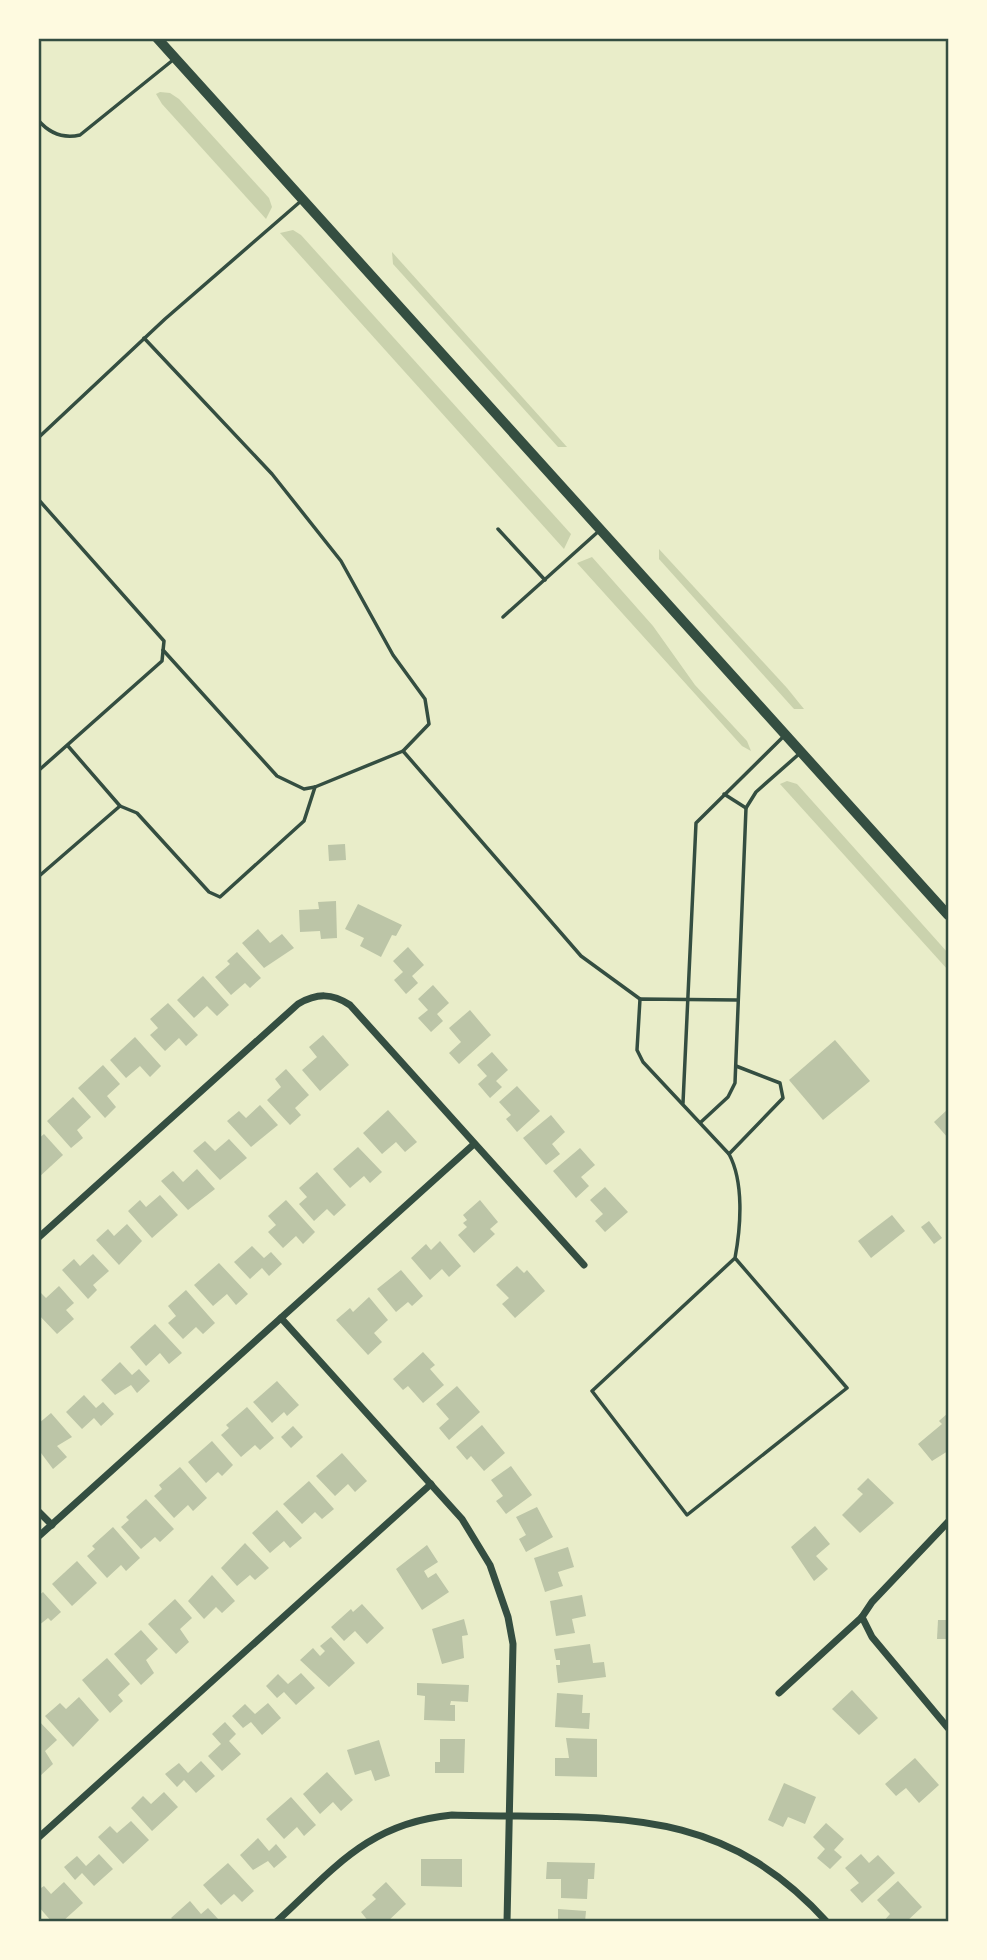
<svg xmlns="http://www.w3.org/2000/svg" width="987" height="1960" viewBox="0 0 987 1960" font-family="'Alegreya Sans',sans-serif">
<rect width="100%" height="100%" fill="#e9edc9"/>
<g fill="#cad2ad">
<polygon points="160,92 170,93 179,99 269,198 272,207 266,219 162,104 156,94"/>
<polygon points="293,230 301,235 571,534 564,549 280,233"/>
<polygon points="392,252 567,447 558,447 393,264"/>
<polygon points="659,549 787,688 804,709 794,709 659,559"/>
<polygon points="592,557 653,626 695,685 747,741 751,751 742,746 577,563"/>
<polygon points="787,781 797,784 948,953 948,970 780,784"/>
</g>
<g fill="#bcc5a7">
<polygon points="345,844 346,860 329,861 328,845"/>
<polygon points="336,901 337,938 321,939 320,931 300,932 299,910 319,909 318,902"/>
<polygon points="358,904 402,925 396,936 392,935 381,957 360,946 364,938 345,929"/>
<polygon points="258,929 270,943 282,934 294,948 264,968 242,943"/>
<polygon points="408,947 424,965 412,976 418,983 406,994 394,980 403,972 393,961"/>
<polygon points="237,952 261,978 250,988 245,983 231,995 215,977 230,964 227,961"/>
<polygon points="203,976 229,1005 217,1016 207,1006 194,1018 177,1000"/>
<polygon points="433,985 449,1003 437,1014 443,1021 431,1032 418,1018 428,1010 418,999"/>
<polygon points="168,1003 198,1035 186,1046 179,1038 165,1051 150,1035 158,1028 150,1019"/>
<polygon points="470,1010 491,1035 459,1064 449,1053 461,1042 449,1028"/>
<polygon points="323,1035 349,1065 320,1091 302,1070 317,1057 309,1047"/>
<polygon points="135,1037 161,1066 150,1077 140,1066 126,1078 110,1060"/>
<polygon points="835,1040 870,1081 823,1120 789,1080"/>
<polygon points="492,1052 508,1070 496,1081 502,1087 490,1098 478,1084 487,1076 477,1065"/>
<polygon points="103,1065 120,1084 107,1096 116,1107 105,1118 78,1088"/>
<polygon points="286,1069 309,1095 295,1108 301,1115 290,1125 267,1100 281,1087 275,1079"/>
<polygon points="517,1086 540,1111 517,1132 506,1119 511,1115 499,1102"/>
<polygon points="73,1097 91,1117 77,1130 83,1138 71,1148 47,1121"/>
<polygon points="260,1105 278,1125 251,1147 227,1121 239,1111 246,1118"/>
<polygon points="948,1109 948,1138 934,1122"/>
<polygon points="388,1110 417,1142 405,1152 396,1142 382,1154 363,1133"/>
<polygon points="551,1115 565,1132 552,1144 560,1154 546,1165 523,1138"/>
<polygon points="44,1134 63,1155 38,1178 38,1139"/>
<polygon points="229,1139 247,1158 220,1180 193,1151 205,1141 215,1151"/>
<polygon points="358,1147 382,1172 370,1183 364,1176 350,1188 333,1169"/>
<polygon points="580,1148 595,1165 581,1177 589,1186 576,1198 553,1171"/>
<polygon points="197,1169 215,1189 188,1210 161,1181 173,1171 183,1182"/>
<polygon points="317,1172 346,1205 334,1216 327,1209 314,1221 299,1204 307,1197 299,1188"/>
<polygon points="605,1187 628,1212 605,1232 595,1221 603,1214 590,1200"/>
<polygon points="160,1195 178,1215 152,1238 128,1211 140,1200 146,1207"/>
<polygon points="286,1200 315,1232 303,1244 296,1236 283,1248 268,1232 276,1225 268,1216"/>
<polygon points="480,1200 498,1222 490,1229 495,1234 474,1253 458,1235 467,1227 463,1223 467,1220 463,1215"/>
<polygon points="892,1215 905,1231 871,1258 858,1241"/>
<polygon points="929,1221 942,1238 934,1244 921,1227"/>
<polygon points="127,1224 142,1241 119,1265 96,1240 108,1229 114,1236"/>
<polygon points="440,1241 461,1266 449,1277 442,1269 430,1280 411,1258 426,1244 431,1250"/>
<polygon points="252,1246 264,1258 271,1252 282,1264 269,1276 262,1268 250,1279 234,1262"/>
<polygon points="93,1254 109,1271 93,1285 97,1290 88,1299 62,1270 74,1259 80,1266"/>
<polygon points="219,1263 248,1294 236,1305 227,1294 213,1306 194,1285"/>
<polygon points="517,1266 524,1273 527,1270 545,1291 515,1318 502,1304 509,1298 496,1285"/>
<polygon points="401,1270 423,1296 412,1306 408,1302 396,1312 377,1289"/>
<polygon points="59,1286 74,1303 66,1310 74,1319 57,1334 38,1314 38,1290 46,1298"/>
<polygon points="186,1290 215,1323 203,1334 196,1327 183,1339 168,1323 176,1316 168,1306"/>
<polygon points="369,1297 388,1320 374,1333 382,1342 368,1355 336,1320 350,1308 353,1312"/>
<polygon points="155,1324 182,1353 169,1364 160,1353 146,1366 130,1347"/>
<polygon points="423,1352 435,1365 430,1369 444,1385 423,1403 408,1386 403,1390 393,1379"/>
<polygon points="120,1362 132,1375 139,1369 150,1381 137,1393 131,1385 115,1395 101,1380"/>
<polygon points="277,1381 299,1405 287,1416 284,1412 272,1423 253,1402"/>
<polygon points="457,1386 480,1412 449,1440 439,1428 449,1419 436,1404"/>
<polygon points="84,1395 96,1408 103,1402 114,1414 101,1426 94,1418 82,1429 66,1412"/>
<polygon points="247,1407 274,1438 260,1450 255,1445 241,1457 221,1435 229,1428 226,1425"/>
<polygon points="51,1413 72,1437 57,1446 67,1457 53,1469 38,1449 38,1424"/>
<polygon points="948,1413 948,1451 932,1461 918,1444 942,1424 939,1421"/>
<polygon points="482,1425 505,1453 484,1471 471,1456 467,1460 456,1447"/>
<polygon points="293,1426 303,1437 291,1448 281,1437"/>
<polygon points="212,1441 233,1465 222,1476 218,1472 206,1483 188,1462"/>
<polygon points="342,1453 367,1481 355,1492 348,1484 335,1496 316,1476"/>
<polygon points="511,1466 532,1495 506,1514 496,1501 503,1496 491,1480"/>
<polygon points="180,1467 207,1498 193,1511 188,1505 174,1518 154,1496 162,1489 159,1485"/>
<polygon points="868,1478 894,1503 860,1533 842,1515 863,1494 857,1489"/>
<polygon points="309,1481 334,1509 322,1519 315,1512 302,1524 283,1504"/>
<polygon points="146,1499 174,1529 160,1542 155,1537 141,1549 121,1527 129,1520 126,1517"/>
<polygon points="537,1507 553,1537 526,1552 519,1539 526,1535 516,1517"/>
<polygon points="277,1510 302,1538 290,1548 284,1541 270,1553 252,1533"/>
<polygon points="815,1526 830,1544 816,1556 828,1569 814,1581 791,1547"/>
<polygon points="113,1527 140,1558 126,1571 121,1565 107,1578 87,1556 95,1549 92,1546"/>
<polygon points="245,1543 269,1568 255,1580 250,1575 237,1586 221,1568"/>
<polygon points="427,1545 438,1562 424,1571 428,1578 436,1573 449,1592 422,1610 396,1569"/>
<polygon points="568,1547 574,1567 558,1572 563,1586 545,1592 534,1558"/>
<polygon points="77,1561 97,1583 72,1606 52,1584"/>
<polygon points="212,1575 235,1601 222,1613 216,1607 204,1619 188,1601"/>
<polygon points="43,1592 61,1612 51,1621 48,1618 38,1626 38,1596"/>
<polygon points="582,1595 586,1616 572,1619 575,1633 556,1636 550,1601"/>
<polygon points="175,1599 192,1618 180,1629 189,1642 176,1654 148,1624"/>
<polygon points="362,1604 384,1628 367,1644 355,1631 344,1641 331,1627 351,1609 353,1612"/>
<polygon points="464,1619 468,1635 462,1636 464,1658 442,1664 432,1629"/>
<polygon points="938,1620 948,1620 948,1639 937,1639"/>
<polygon points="141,1630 158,1649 146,1660 154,1673 141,1685 114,1654"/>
<polygon points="331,1637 355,1663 329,1687 300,1660 313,1648 320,1656 325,1651 320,1646"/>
<polygon points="590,1644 593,1663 604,1662 606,1677 558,1683 556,1665 560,1665 560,1660 556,1660 554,1649"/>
<polygon points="107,1658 130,1684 118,1695 123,1701 110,1713 82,1680"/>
<polygon points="301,1673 315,1688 296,1705 284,1692 277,1698 266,1686 278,1674 288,1684"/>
<polygon points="417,1683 469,1685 468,1702 451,1701 450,1705 455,1705 455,1721 424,1720 425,1696 417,1695"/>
<polygon points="852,1690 878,1718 859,1735 832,1709"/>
<polygon points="557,1693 583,1695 582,1713 590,1713 589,1729 555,1727"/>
<polygon points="79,1697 99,1720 73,1747 45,1716 60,1703 66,1709"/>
<polygon points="268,1703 281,1718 262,1735 251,1722 243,1728 232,1716 245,1704 255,1714"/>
<polygon points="38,1720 57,1740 45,1751 53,1764 40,1776"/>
<polygon points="225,1722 236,1734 229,1741 241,1754 222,1771 208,1756 221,1744 212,1734"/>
<polygon points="566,1738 597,1739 597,1777 555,1776 555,1758 569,1758"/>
<polygon points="440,1739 465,1739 464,1773 435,1773 435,1762 440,1762"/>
<polygon points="379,1740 390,1776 375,1781 371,1770 355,1775 347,1750"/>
<polygon points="915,1758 939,1785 919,1803 906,1788 896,1796 885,1784"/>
<polygon points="201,1761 215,1776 196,1793 184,1780 177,1787 165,1774 179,1763 188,1773"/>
<polygon points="327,1772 353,1800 341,1811 333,1802 320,1814 303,1794"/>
<polygon points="784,1783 816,1797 805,1824 788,1817 783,1827 768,1820"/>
<polygon points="164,1792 178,1807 152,1831 131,1808 143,1796 151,1804"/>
<polygon points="291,1797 316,1825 304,1836 297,1827 284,1839 266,1819"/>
<polygon points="131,1821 149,1840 123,1864 98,1837 110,1826 117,1833"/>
<polygon points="826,1823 844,1839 834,1850 842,1857 830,1869 817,1858 825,1849 813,1837"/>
<polygon points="258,1838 269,1851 276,1844 287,1857 274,1868 268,1861 253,1870 240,1855"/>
<polygon points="99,1854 113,1869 94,1886 82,1873 75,1880 64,1867 77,1856 86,1866"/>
<polygon points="861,1854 869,1863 878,1855 895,1873 862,1903 850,1890 859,1883 845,1868"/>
<polygon points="421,1859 462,1859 462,1887 421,1886"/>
<polygon points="547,1862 595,1863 594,1879 588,1879 587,1899 561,1898 561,1879 546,1879"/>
<polygon points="228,1863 254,1891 242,1902 234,1894 221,1905 203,1885"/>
<polygon points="898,1881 922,1907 906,1922 883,1922 890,1914 877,1900"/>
<polygon points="64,1882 83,1903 62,1922 52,1922 38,1906 38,1890 44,1886 51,1894"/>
<polygon points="386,1882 406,1904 387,1922 369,1922 361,1912 376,1899 372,1895"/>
<polygon points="190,1901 201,1914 208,1908 219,1920 175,1922 171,1918"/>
<polygon points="558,1909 586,1911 585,1922 558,1922"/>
</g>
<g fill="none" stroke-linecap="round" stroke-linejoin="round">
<g stroke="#344e41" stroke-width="3.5">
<path d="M 38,120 C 50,134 63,139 80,135 L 173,60"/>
<polyline points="144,338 272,474 341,561 393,655 425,699 429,724 403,751"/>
<polyline points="38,438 165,319 301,201"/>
<polyline points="38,499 164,641 162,661 38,771"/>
<polyline points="498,529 545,580"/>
<polyline points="503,617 600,530"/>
<polyline points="163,650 277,776 304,789 315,787 403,751 581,956 640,999"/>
<polyline points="68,746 120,806"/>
<polyline points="724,794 746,808"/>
<polyline points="38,877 120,806 137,813 209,892 220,897 304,821 315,787"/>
<polyline points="683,1103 696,823 784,736"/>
<polyline points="701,1122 728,1097 735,1083 746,808 756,792 799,754"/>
<polyline points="729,1154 783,1098 780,1083 736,1066"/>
<path d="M 735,1258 L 847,1388 L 687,1515 L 592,1391 L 735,1258 C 741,1226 744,1182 729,1154 L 643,1062 L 637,1050 L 640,999 L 737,1000"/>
</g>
<g stroke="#344e41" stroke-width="7">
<path d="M 38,1238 L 298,1004 C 317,993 332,993 350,1005 L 584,1265"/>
<polyline points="281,1318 462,1519 490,1565 508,1617 513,1644 507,1922"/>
<polyline points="38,1511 52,1525"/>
<polyline points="38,1537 474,1144"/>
<polyline points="862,1617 872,1637 948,1728"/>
<polyline points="779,1693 862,1617 872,1602 948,1522"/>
<polyline points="38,1838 431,1484"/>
<path d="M 276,1922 C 335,1868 368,1823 452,1815 C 602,1820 716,1799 827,1922"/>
</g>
<polyline stroke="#344e41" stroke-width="10" points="157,38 948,915"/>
</g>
<rect width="987" height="1960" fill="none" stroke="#fefae0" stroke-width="80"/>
<rect x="40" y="40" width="907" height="1880" fill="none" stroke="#344e41" stroke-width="2.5"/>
</svg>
